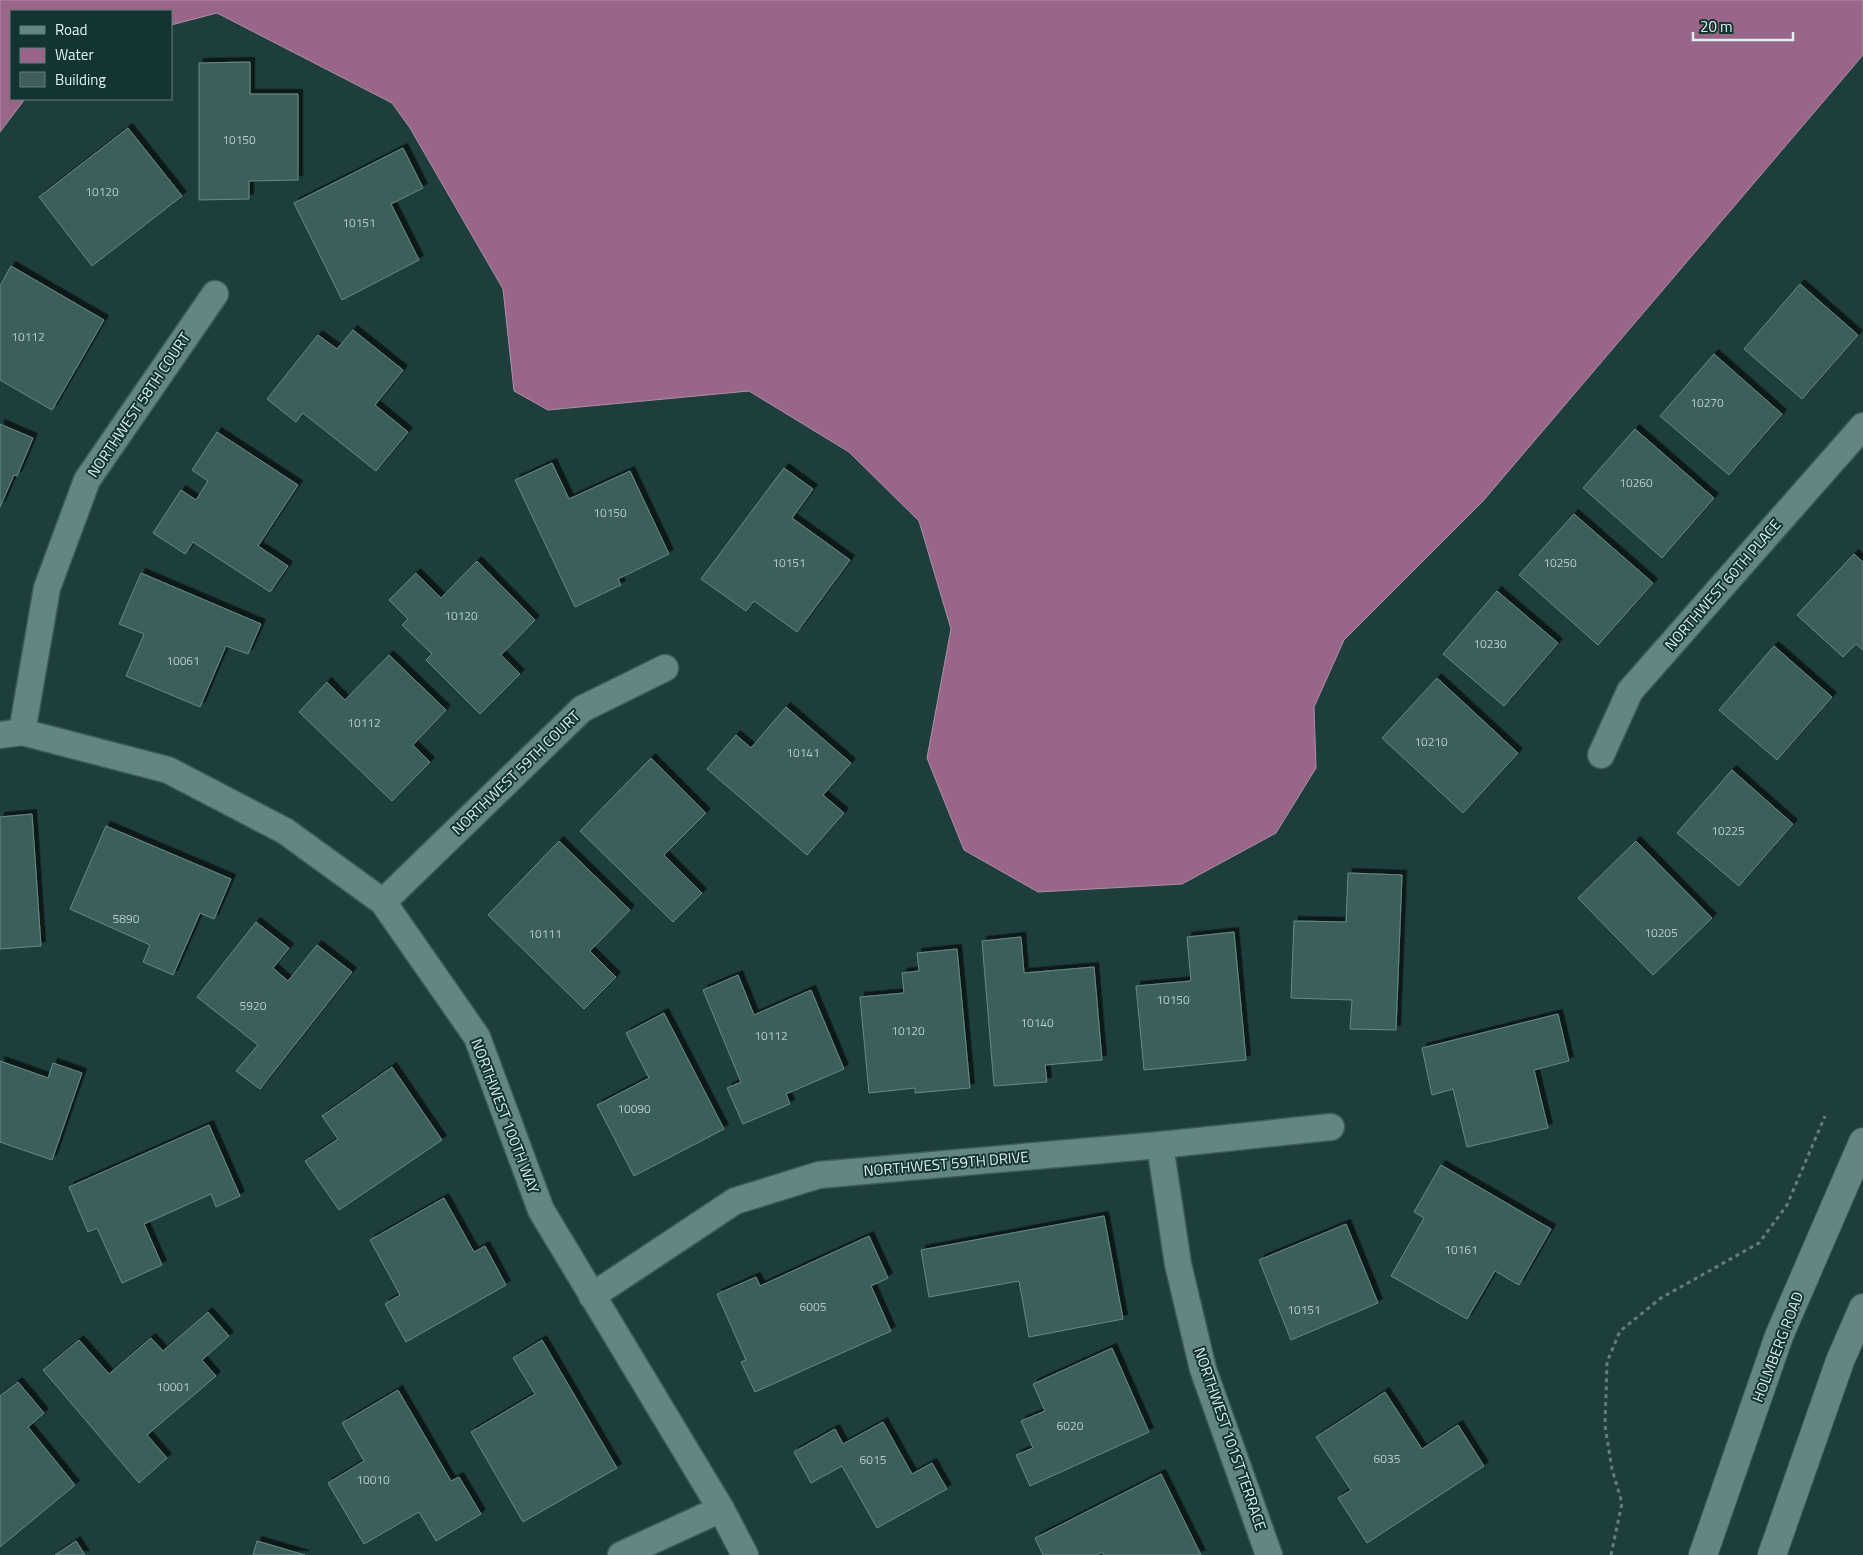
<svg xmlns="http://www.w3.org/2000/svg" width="1863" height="1555" viewBox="0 0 1863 1555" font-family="'Titillium Web',sans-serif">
<defs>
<filter id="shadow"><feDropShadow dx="4.5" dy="-4.5" stdDeviation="0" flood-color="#0009"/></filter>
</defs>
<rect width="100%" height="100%" fill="#1d3e3c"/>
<polygon fill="#996689" stroke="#ae90a7" points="0,0 1863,0 1863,55 1483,501 1344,640 1314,707 1316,768 1276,833 1182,884 1038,892 964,850 927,758 951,629 919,521 849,452 749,391 548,410 514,391 503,289 410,128 392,103 217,13 171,25 171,11 11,11 11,99 25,99 0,132"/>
<g fill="#3d5e5b" stroke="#688a87" filter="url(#shadow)">
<polygon points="250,62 250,94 298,94 298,180 249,181 249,199 199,200 199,63"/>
<polygon points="128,128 182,196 92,266 39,197"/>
<polygon points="403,148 423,188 391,204 419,260 342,300 294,203"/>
<polygon points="11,266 104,320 52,410 0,380 0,286"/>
<polygon points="1800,284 1858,335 1802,399 1744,349"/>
<polygon points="353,330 403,370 375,405 408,432 376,471 303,413 296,422 267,399 318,335 337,349"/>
<polygon points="1714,354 1782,414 1729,475 1660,416"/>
<polygon points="0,424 33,438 17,476 14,475 0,507"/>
<polygon points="1635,429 1714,498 1662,558 1583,488"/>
<polygon points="217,432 298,485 258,546 288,566 270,592 193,542 185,554 153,533 181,490 196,500 208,481 192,470"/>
<polygon points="552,463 569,499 630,471 669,554 618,579 621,585 575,607 515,480"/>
<polygon points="784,468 813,489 792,518 850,560 797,632 754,601 746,611 701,579"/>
<polygon points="1574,514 1653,583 1598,645 1519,575"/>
<polygon points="1854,554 1863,562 1863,650 1856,644 1843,657 1797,615"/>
<polygon points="477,561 535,620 501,655 520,674 480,714 426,660 432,654 402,625 408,619 389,600 416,573 441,598"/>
<polygon points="141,573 261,624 248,654 226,646 200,707 126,676 144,634 119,624"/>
<polygon points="1497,591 1558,643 1504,706 1443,654"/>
<polygon points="1774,646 1832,697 1777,760 1719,710"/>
<polygon points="389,655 446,710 413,745 430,762 392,801 299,712 327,682 345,700"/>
<polygon points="1437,678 1518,753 1463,813 1382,738"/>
<polygon points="786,707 851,763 823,795 844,813 807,855 707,769 736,735 751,748"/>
<polygon points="651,758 706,813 664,855 702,893 673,922 580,831"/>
<polygon points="1732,770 1793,824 1739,886 1677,833"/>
<polygon points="32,814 41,946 0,949 0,817"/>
<polygon points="106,826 231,879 214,919 200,913 173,975 143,962 150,945 70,909"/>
<polygon points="559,841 630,910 590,951 616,977 584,1009 488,915"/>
<polygon points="1636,841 1712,918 1653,975 1578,898"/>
<polygon points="1348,873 1402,875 1396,1030 1350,1029 1352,1000 1291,998 1294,921 1346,922"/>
<polygon points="256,922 289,948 273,968 288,981 317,945 352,972 260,1089 236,1071 258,1045 197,997"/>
<polygon points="1234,932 1246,1060 1144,1070 1136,986 1191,981 1187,937"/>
<polygon points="1021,937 1024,973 1094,967 1102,1060 1045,1065 1047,1082 994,1086 982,941"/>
<polygon points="957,949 970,1088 915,1093 915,1088 869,1093 860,997 904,993 902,973 919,971 917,953"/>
<polygon points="738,975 754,1015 811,990 844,1069 786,1094 790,1104 743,1124 727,1088 741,1082 703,990"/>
<polygon points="664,1013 724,1129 634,1176 597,1105 649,1078 626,1033"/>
<polygon points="1558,1014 1569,1061 1534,1070 1548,1128 1467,1147 1453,1089 1432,1095 1422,1048"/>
<polygon points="0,1061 48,1078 53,1063 82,1073 52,1160 0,1142"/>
<polygon points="392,1067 442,1140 339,1210 305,1161 338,1139 322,1116"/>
<polygon points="209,1125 240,1196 216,1207 211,1194 144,1224 162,1265 122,1283 97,1228 88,1232 69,1187"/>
<polygon points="1441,1165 1551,1229 1519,1285 1495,1271 1467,1319 1391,1276 1424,1218 1414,1212"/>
<polygon points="444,1198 474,1252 485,1246 506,1285 406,1342 385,1304 400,1295 370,1240"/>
<polygon points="1104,1216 1123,1319 1029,1337 1019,1281 929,1297 921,1250"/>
<polygon points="1346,1224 1378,1303 1291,1340 1259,1260"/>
<polygon points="869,1236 888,1278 871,1286 891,1331 755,1392 741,1362 746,1360 717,1294 756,1277 760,1286"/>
<polygon points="208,1312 229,1336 202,1360 216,1376 147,1435 167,1458 139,1483 43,1370 79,1340 109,1374 151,1338 163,1351"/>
<polygon points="542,1340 617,1468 523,1522 471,1432 535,1394 513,1358"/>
<polygon points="1112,1348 1149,1432 1030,1486 1016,1455 1033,1448 1021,1421 1045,1411 1033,1384"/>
<polygon points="18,1382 44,1413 28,1427 75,1485 0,1547 0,1396"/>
<polygon points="398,1390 451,1481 459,1477 481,1514 436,1541 419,1512 364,1544 328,1483 364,1461 342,1423"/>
<polygon points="1385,1392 1422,1449 1458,1425 1484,1466 1367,1543 1338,1498 1351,1490 1316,1437"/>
<polygon points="883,1422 912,1474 932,1463 947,1489 877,1528 842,1466 811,1483 794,1452 835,1429 843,1444"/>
<polygon points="1161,1474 1201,1555 1104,1555 1102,1552 1096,1555 1043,1555 1035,1538"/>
<polygon points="76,1541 85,1555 55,1555"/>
<polygon points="257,1541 305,1555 253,1555"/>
</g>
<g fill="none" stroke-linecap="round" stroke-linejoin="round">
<defs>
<g id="minor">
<polyline points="22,732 47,588 87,480 215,294"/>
<polyline points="0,735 22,732 168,770 285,831 383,902 477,1037 541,1210 721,1509 745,1555"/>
<polyline points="1601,755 1630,691 1863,426"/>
<polyline points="383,902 582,709 665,668"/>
<polyline points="1160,1145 1178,1264 1203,1369 1269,1555"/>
<polyline points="592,1296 735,1201 819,1175 1160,1145 1331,1127"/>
<polyline points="621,1555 721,1509"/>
</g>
<g id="tertiary">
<polyline points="1703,1555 1779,1336 1863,1142"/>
<polyline points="1772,1555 1840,1361 1863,1308"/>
</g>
</defs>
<use href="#minor" stroke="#3b5a58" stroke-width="29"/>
<use href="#tertiary" stroke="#3b5a58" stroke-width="30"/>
<polyline stroke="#637f7d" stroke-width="3" stroke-dasharray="4 4" stroke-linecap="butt" points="1611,1555 1622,1503 1612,1469 1605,1426 1607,1362 1620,1331 1661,1298 1759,1243 1787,1205 1825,1116"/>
<use href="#minor" stroke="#638682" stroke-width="26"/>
<use href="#tertiary" stroke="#638682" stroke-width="28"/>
</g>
<g text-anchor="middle" stroke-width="4" stroke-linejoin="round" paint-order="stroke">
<g font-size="12" fill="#b6ccc9">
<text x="239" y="144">10150</text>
<text x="102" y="196">10120</text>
<text x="359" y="227">10151</text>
<text x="28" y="341">10112</text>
<text x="1707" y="407">10270</text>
<text x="1636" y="487">10260</text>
<text x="610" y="517">10150</text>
<text x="789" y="567">10151</text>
<text x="1560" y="567">10250</text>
<text x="461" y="620">10120</text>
<text x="1490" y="648">10230</text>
<text x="183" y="665">10061</text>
<text x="364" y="727">10112</text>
<text x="1431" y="746">10210</text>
<text x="803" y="757">10141</text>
<text x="1728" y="835">10225</text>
<text x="126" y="923">5890</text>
<text x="1661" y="937">10205</text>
<text x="545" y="938">10111</text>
<text x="1173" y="1004">10150</text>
<text x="253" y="1010">5920</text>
<text x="1037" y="1027">10140</text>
<text x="908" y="1035">10120</text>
<text x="771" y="1040">10112</text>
<text x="634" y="1113">10090</text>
<text x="1461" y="1254">10161</text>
<text x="813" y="1311">6005</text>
<text x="1304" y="1314">10151</text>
<text x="173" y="1391">10001</text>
<text x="1070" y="1430">6020</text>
<text x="1387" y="1463">6035</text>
<text x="873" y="1464">6015</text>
<text x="373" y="1484">10010</text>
</g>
<g font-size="15" fill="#def1ee" stroke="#133432">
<text transform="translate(139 405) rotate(-56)" y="5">NORTHWEST 58TH COURT</text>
<text transform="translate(1723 585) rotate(-49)" y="5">NORTHWEST 60TH PLACE</text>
<text transform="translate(516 773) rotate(-44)" y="5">NORTHWEST 59TH COURT</text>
<text transform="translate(505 1116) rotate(69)" y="5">NORTHWEST 100TH WAY</text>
<text transform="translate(946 1164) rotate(-5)" y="5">NORTHWEST 59TH DRIVE</text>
<text transform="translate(1778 1347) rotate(-69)" y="5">HOLMBERG ROAD</text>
<text transform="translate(1230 1439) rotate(71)" y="5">NORTHWEST 101ST TERRACE</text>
</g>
</g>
<rect x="10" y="10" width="162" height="90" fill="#133432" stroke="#64807d"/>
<rect x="20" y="26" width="25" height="8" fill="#638682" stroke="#64807d"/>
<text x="55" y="35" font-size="15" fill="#def1ee">Road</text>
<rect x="20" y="48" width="25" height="15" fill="#996689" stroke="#64807d"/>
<text x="55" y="60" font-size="15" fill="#def1ee">Water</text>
<rect x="20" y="72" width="25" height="15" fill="#3d5e5b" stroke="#64807d"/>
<text x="55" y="85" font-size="15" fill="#def1ee">Building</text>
<path d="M1693 32v8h100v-8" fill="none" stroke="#def1ee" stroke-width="2.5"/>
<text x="1700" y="32" font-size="15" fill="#def1ee" stroke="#133432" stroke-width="4" paint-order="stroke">20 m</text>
</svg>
